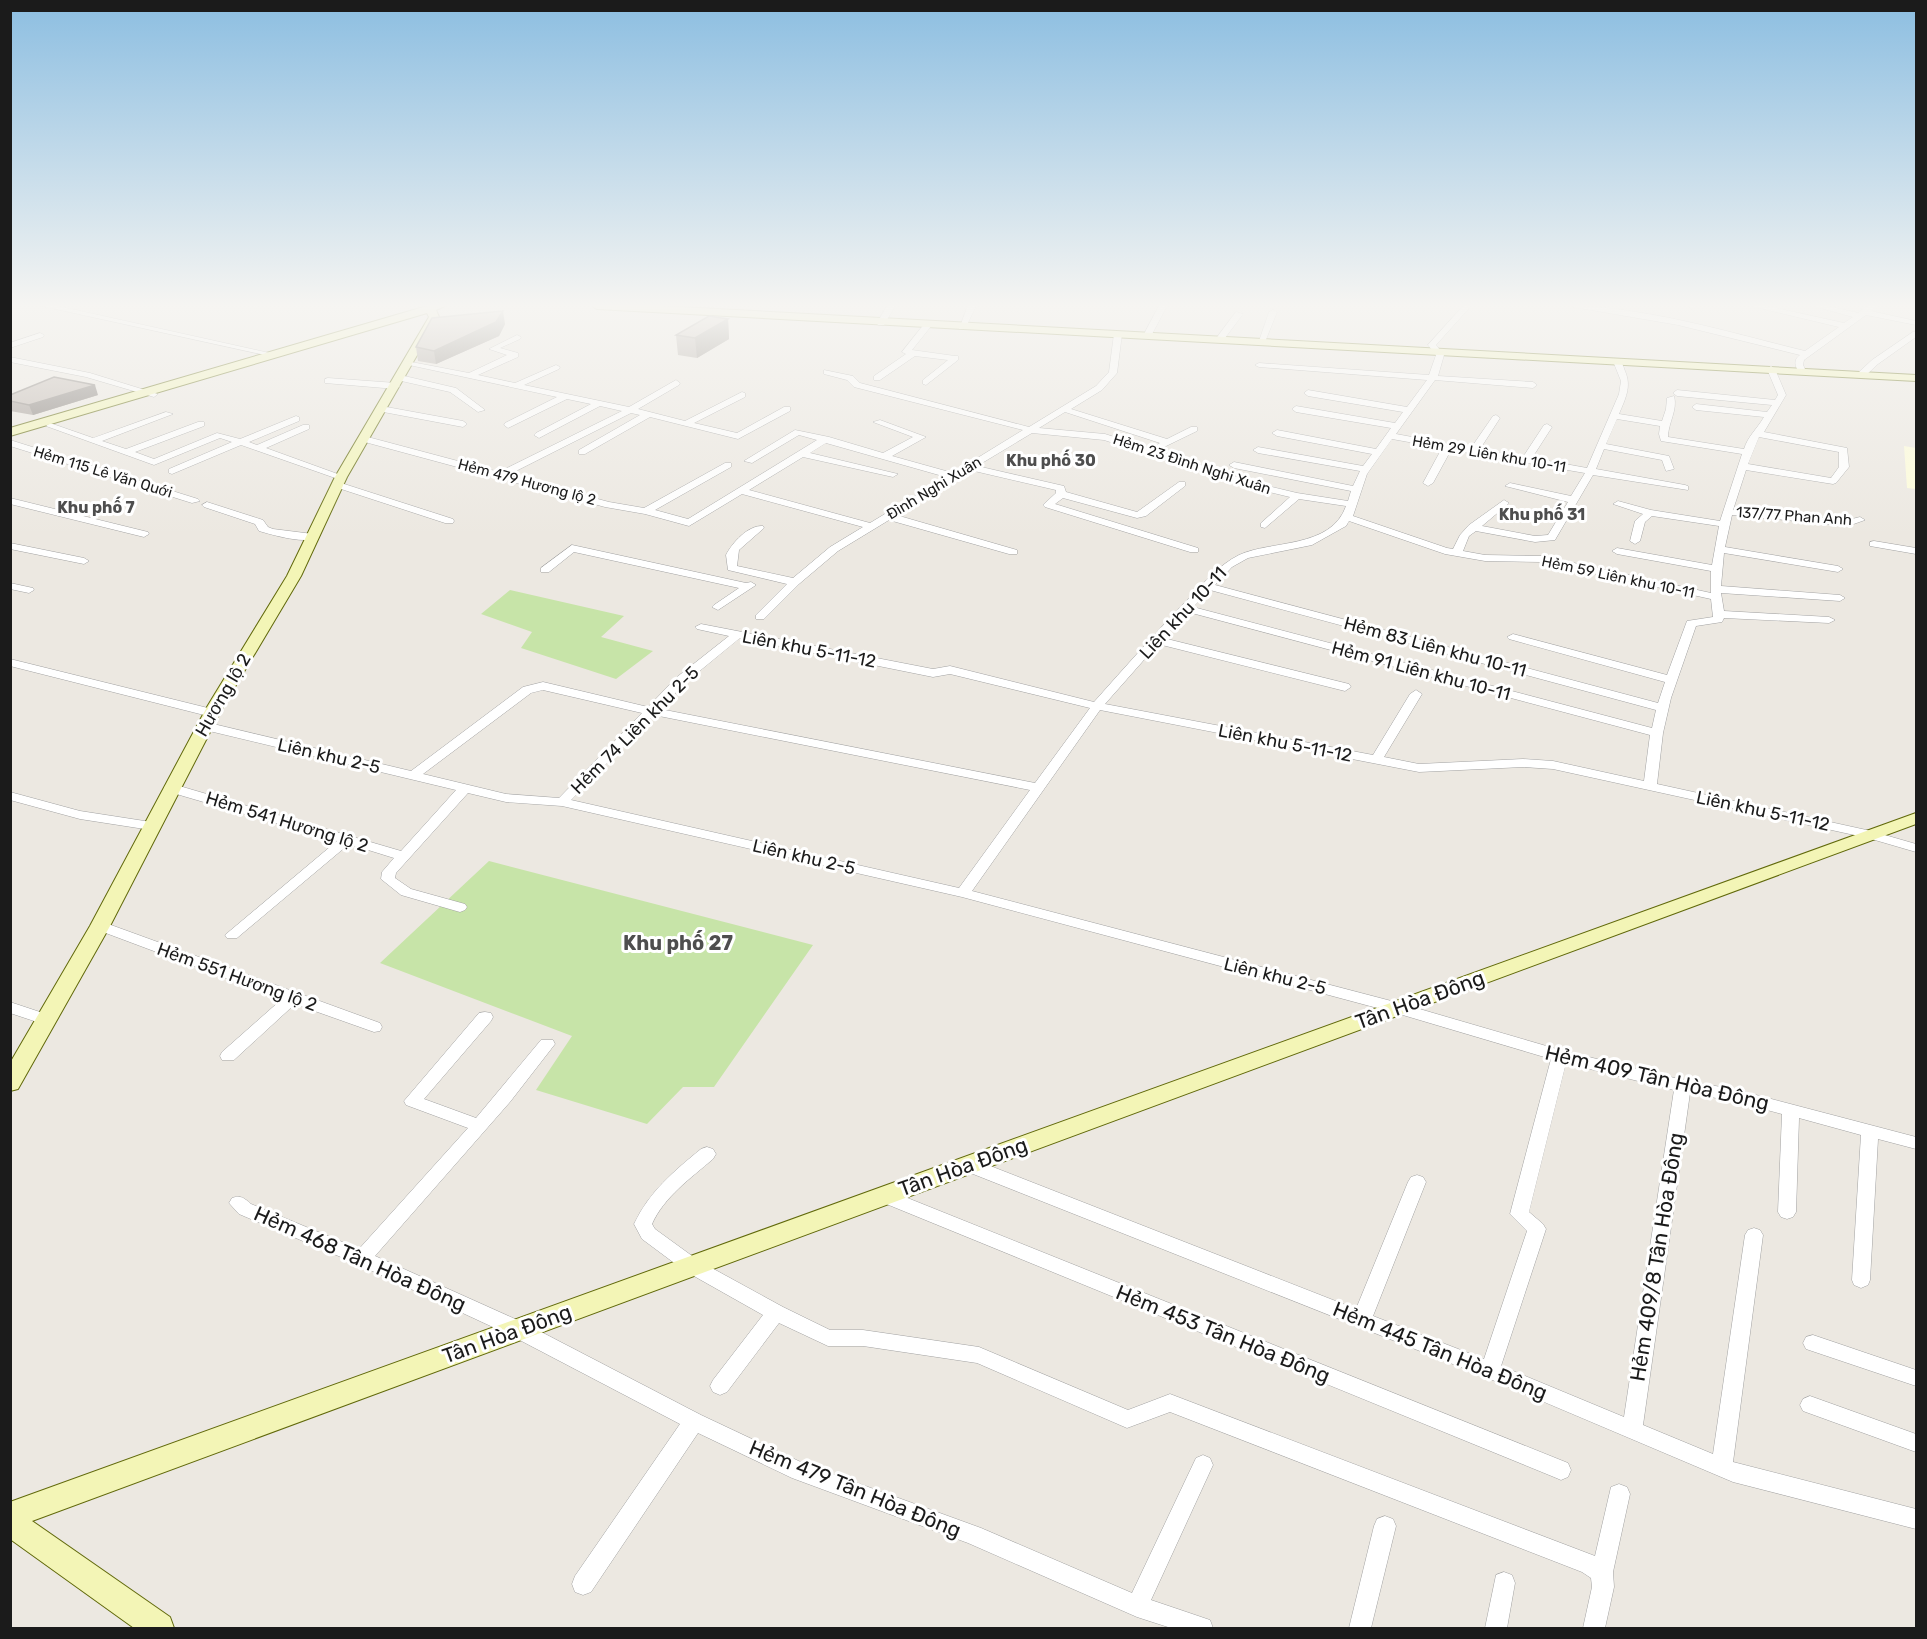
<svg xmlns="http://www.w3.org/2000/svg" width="1927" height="1639" viewBox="0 0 1927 1639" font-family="Rubik,sans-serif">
<rect width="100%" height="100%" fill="#ece8e1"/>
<polygon fill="#fdfcd9" points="1904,446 1916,448 1916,489 1907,488"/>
<g fill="#c7e4a8">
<polygon points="510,590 624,616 601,637 653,651 616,679 521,648 532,632 481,614"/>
<polygon points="489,861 813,945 714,1087 683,1087 647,1124 536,1090 572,1036 380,963"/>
</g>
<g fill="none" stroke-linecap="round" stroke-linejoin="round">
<defs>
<g id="street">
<polygon points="42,306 58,306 274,354 270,356"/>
<polygon points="887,306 895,306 884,325 878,325 877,323"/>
<polygon points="968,306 976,306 965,329 959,329"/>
<polygon points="1159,306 1167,306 1150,338 1144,338 1143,336"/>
<path d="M 1463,306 L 1471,306 L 1436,345 L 1444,355 L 1438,376 L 1533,382 L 1537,385 L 1533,388 L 1435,380 L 1396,434 L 1471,448 L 1493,416 L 1496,415 L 1500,418 L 1480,449 L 1523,457 L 1544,425 L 1547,424 L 1552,427 L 1532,458 L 1587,468 L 1619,394 L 1621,381 L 1613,361 L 1617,359 C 1622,362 1623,365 1625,371 C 1632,387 1625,399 1619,414 L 1662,421 L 1666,409 L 1667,398 L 1674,396 C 1678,410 1668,423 1668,437 L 1744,449 C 1748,436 1757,429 1764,417 L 1696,410 L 1692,407 L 1696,404 L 1767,412 L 1772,405 L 1677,396 L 1673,393 L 1677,390 L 1775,400 L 1778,395 L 1767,369 L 1771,366 L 1775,369 L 1786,395 L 1764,432 L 1847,448 L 1849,467 L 1836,483 L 1833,484 L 1746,470 L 1733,510 L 1848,520 L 1860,517 L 1865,520 L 1848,526 L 1732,515 L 1725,547 L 1838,566 L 1843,569 L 1838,572 L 1724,553 L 1721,586 L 1840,595 L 1845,598 L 1840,601 L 1721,593 L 1724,611 L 1829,617 L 1835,620 L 1829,623 L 1724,618 L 1722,622 L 1696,626 L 1671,698 L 1663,733 L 1657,784 L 1871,831 L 1916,844 L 1916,852 L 1868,838 L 1553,769 L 1523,767 L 1419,772 L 1100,710 L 972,891 L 1399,1003 L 1560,1050 L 1683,1080 L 1737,1090 L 1916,1137 L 1916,1149 L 1878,1139 L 1870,1280 L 1868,1285 L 1861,1288 L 1854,1285 L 1852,1280 L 1861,1135 L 1799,1118 L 1796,1212 L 1793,1217 L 1787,1219 L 1781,1217 L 1778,1212 L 1782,1114 L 1737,1102 L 1690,1093 L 1643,1425 L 1713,1454 L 1745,1235 L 1748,1230 L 1754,1228 L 1760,1230 L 1763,1235 L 1733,1462 L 1916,1509 L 1916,1529 L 1733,1482 L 1483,1376 L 963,1170 L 960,1165 L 963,1160 L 969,1158 L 975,1160 L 1356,1309 L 1408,1182 L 1411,1177 L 1417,1175 L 1423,1177 L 1426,1182 L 1373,1316 L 1484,1359 L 1527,1231 L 1510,1214 L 1551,1059 L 1396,1013 L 962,897 L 562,806 L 506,802 L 468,793 L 396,873 L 395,878 L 411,889 L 465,904 L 467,907 L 465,910 L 460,912 L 401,895 L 381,879 L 382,872 L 394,858 L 349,844 L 237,938 L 227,938 L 225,935 L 337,841 L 166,791 L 164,788 L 166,785 L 176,785 L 401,851 L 456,790 L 201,729 L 199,726 L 201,723 L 205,722 L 411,771 L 523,687 L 543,682 L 648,707 L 677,677 L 729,636 L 697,629 L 695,627 L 701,624 L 933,669 L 950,666 L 1094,702 C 1126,666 1157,631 1190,597 C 1205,582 1219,565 1239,555 C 1271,540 1331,549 1346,506 L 1299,499 L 1265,528 L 1261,527 L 1261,523 L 1290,497 L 1253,488 L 1104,440 L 1032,433 L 977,466 L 1064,486 L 1066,492 L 1137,512 L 1179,482 L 1185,482 L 1185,486 L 1146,516 L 1137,518 L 1063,498 L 1055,504 L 1198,548 L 1198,552 L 1190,552 L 1045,507 L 1043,505 L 1056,493 L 1056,490 L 970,470 L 896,515 L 1017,550 L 1017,554 L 1009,554 L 889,520 L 838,551 L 799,584 L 764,619 L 756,619 L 756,615 L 787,584 L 728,570 L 726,555 C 732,543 748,525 763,526 L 764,528 L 739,550 L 737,566 L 793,578 L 830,547 L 863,527 L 742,494 L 689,526 L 645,514 L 605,507 L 361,441 L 361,437 L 364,436 L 499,472 L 622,411 L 600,406 L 539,438 L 534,435 L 536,433 L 591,404 L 567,399 L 508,428 L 504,425 L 505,423 L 557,397 L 409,365 L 406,365 L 406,361 L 469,373 L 507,355 L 489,349 L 517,335 L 521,337 L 520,339 L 500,348 L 518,353 L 518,357 L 478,375 L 515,383 L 556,365 L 560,367 L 559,369 L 524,385 L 629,407 L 676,380 L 680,383 L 679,385 L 638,409 L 685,421 L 742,392 L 745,393 L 745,397 L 694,423 L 737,433 L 784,407 L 790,407 L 790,411 L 738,439 L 650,417 L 585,454 L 579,454 L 579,450 L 640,415 L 631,413 L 508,475 L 609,502 L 644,508 L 725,463 L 731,463 L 731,467 L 655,510 L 688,519 L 817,440 L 799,435 L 752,463 L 744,461 L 795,430 L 829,437 L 883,453 L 913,437 L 873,422 L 880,420 L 926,437 L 892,456 L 953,473 L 1023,430 L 854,387 L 847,380 L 824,374 L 824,370 L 853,376 L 860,383 L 1029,427 L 1096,386 L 1109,372 L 1114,334 L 1118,332 L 1122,334 L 1117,373 L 1102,390 L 1071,409 L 1167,439 L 1191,427 L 1197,427 L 1197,431 L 1160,449 L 1155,446 L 1160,443 L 1065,412 L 1039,428 L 1105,434 L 1259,484 L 1297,493 L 1348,501 L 1351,491 L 1234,468 L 1229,465 L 1234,462 L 1353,486 L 1360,471 L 1258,453 L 1253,450 L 1258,447 L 1363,466 L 1372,454 L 1277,436 L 1272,433 L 1277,430 L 1376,449 L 1391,428 L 1296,412 L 1292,409 L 1296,406 L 1395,423 L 1403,412 L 1308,396 L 1304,393 L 1308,390 L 1407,407 L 1427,380 L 1259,367 L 1255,365 L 1259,363 L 1429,375 L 1436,355 L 1428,345 ZM 1617,419 L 1660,426 L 1659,434 L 1661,441 L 1742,454 L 1720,521 L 1651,510 L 1618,501 L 1613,504 L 1643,514 L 1635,521 L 1630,541 L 1635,544 L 1640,541 L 1645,522 L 1652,516 L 1719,526 L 1712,565 L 1617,548 L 1612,551 L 1617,554 L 1711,571 L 1711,593 L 1542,556 L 1485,555 L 1463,551 L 1469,536 L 1476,531 L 1535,542 L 1555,540 L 1593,475 L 1688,490 L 1688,486 L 1685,485 L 1596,469 L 1604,449 L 1662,460 L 1666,471 L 1674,469 L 1669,456 L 1606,444 ZM 1759,437 L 1839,452 L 1839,467 L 1831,478 L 1748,464 ZM 1392,439 L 1442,448 L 1423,483 L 1428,486 L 1433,483 L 1451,450 L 1585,473 L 1571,496 L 1510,483 L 1505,486 L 1568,502 L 1548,535 L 1535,536 L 1482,526 L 1507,505 L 1509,503 L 1504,500 L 1469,525 L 1460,535 L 1453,549 L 1447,548 L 1353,516 L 1367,474 ZM 826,443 L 946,477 L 870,523 L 749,490 L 803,457 L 893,477 L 898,474 L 810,453 ZM 1349,521 L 1445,554 L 1485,561 L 1542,562 L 1711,599 L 1713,617 L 1687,621 L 1667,675 L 1513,634 L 1507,637 L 1509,639 L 1665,682 L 1658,703 L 1215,585 L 1232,567 L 1248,558 L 1312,545 L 1346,526 ZM 1210,590 L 1656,710 L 1652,728 L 1193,607 ZM 1188,612 L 1650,735 L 1644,781 L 1553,761 L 1523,759 L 1419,764 L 1384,757 L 1422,694 L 1416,690 L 1410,694 L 1373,755 L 1105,704 L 1158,644 L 1345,691 L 1351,687 L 1349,684 L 1163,638 ZM 740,638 L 933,677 L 950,674 L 1090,708 L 1035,783 L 660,709 L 685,683 ZM 543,690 L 642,713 L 559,798 L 506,794 L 423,774 L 531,693 ZM 654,715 L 1030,790 L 959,888 L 571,800 ZM 1566,1063 L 1674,1090 L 1624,1417 L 1501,1366 L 1546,1229 L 1543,1224 L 1529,1212 Z"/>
<path d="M 1568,306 C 1644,306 1731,333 1805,351 L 1839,327 L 1751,306 L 1767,306 L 1844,323 L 1853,317 L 1813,306 L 1828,306 L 1858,313 L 1867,306 L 1876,306 L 1871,311 L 1916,321 L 1916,325 L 1866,315 L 1804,360 L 1803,365 L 1806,371 L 1802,374 L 1799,373 C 1795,366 1793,360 1800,355 L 1678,325 Z"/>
<polygon points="1689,306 1696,306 1692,309"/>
<polygon points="1273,310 1277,312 1265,342 1258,344 1269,312"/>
<polygon points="1236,312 1243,314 1222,342 1216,342 1215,340"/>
<polygon points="925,323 932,325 912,350 955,356 958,356 958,360 926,385 923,384 923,380 948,360 915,356 880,380 874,380 874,376 906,354 902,352"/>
<polygon points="1913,332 1916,332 1916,337 1878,364 1865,376 1859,376 1859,372 1872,360"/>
<polygon points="40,333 44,335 43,337 10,348 10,343"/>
<polygon points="10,357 90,373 158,394 154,397 86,377 10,362"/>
<polygon points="400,375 456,388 485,410 478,412 450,392 397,380 397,376"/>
<polygon points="328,378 396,383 400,386 396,389 325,383 325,379"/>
<polygon points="381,406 463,421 467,424 463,427 378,411 378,407"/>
<polygon points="166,412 173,414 102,441 126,449 198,422 204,422 204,426 135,452 154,459 217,433 240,439 296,416 299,417 299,421 249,442 257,445 303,425 309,425 309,429 266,448 346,477 338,479 241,445 172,474 169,473 169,469 232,442 220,438 154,465 46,426 50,423 93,438"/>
<polygon points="10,440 198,499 200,501 192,503 10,446"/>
<polygon points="338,482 453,519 454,521 453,523 445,523 335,487 335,483"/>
<polygon points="10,498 148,532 149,534 144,537 10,504"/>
<path d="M 207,502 L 263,520 L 268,527 L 273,529 L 313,534 L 318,537 C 307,545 273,535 259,531 L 255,524 L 204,507 L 202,505 Z"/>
<polygon points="1874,541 1916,548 1916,554 1870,546 1870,542"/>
<polygon points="10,543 84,558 89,561 84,564 10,549"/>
<polygon points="572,545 746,583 751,582 756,585 718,610 712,607 714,605 739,588 574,552 549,572 541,572 541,568"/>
<polygon points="10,583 33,588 34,590 29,593 10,589"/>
<polygon points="10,659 216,710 218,713 212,717 10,666"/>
<polygon points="10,792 80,811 151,822 158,826 151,830 80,819 10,800"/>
<polygon points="100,921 380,1023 382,1027 380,1031 374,1032 295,1004 234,1060 222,1060 220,1056 222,1052 282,999 95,929 93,926"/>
<polygon points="10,1002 52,1016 54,1020 52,1024 46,1025 10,1013"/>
<path d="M 485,1012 L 491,1013 L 493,1017 L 491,1021 L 424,1099 L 476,1118 L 541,1040 L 553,1040 L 555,1044 L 510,1102 L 375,1256 L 524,1323 L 701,1415 L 805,1464 L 981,1528 L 1132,1593 L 1196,1458 L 1203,1455 L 1210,1458 L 1213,1465 L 1151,1600 L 1210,1620 L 1213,1628 L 1171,1628 L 1137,1617 L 968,1543 L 792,1478 L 698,1433 L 591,1592 L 583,1595 L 575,1592 L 572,1584 L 575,1576 L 680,1424 L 510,1335 L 355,1263 L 239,1214 L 229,1203 L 232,1198 C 241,1195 244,1198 251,1204 L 359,1249 L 468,1128 L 406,1105 L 404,1101 L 479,1013 Z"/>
<path d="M 707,1147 L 713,1149 L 716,1154 L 713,1159 C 691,1178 664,1197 652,1224 L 655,1229 L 699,1261 L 783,1307 L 830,1330 L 863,1330 L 979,1347 L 1128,1410 L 1170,1394 L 1595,1556 L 1611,1487 L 1619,1484 L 1627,1487 L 1630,1494 L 1613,1572 L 1614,1587 L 1605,1628 L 1583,1628 L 1592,1587 L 1591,1578 L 1582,1572 L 1170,1412 L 1127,1428 L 977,1363 L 863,1346 L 828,1346 L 779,1323 L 727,1392 L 720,1395 L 713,1392 L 710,1386 L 713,1380 L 763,1315 L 685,1271 L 642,1239 L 634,1224 C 649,1192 674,1171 701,1149 Z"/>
<polygon points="885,1189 1568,1463 1571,1470 1568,1477 1561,1480 1554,1477 879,1201 876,1196 879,1191"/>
<polygon points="1813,1335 1916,1370 1916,1386 1806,1349 1803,1343 1806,1337"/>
<polygon points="1810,1396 1916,1434 1916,1452 1803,1411 1800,1405 1803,1399"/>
<polygon points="1385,1516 1393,1519 1396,1526 1371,1628 1349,1628 1374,1526 1377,1519"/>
<polygon points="1504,1572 1512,1575 1515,1583 1507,1628 1485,1628 1496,1575"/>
</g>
<g id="secondary">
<polygon points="427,306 445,306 436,310 439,317 347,477 301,576 223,707 110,926 18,1089 10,1091 10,1063 90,926 207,707 287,576 335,477 429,317 427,313 10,436 10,428"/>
<polygon points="592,306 662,306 1916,375 1916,381 597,309"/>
<polygon points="1916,813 1916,824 32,1521 170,1617 174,1628 134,1628 10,1539 10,1502"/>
</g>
</defs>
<use href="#street" stroke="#a2a2a2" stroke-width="1"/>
<use href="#secondary" stroke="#61690b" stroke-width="2"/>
<use href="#street" fill="#fff" fill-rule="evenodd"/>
<use href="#secondary" fill="#f3f5b6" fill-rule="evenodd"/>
</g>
<g fill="#a59d97">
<polygon points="728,319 729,339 697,358 678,355 676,335"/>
<polygon points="505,324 499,336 436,364 418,361 416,347"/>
<polygon points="10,395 98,395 33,415 10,411"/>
</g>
<g fill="#86807b">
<polygon points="503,311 505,324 499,336 436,364 434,351"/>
<polygon points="728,319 729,339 697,358 695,338"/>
<polygon points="95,385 98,395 33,415 29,405"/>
</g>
<g fill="#c0b7b0" stroke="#86807b" stroke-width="1.5">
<polygon points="503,311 496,322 434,351 416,347 432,318"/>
<polygon points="709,316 728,319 695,338 676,335"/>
<polygon points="54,377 95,385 29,405 10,401 10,395"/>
</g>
<linearGradient id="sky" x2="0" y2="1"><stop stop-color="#8cbee1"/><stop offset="0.57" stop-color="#f6f5f2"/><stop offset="1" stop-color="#f6f5f2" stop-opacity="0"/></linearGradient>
<rect width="1927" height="536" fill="url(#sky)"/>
<g text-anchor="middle" stroke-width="6" stroke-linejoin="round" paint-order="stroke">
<g font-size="15" fill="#1b1b1b" stroke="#fff">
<text transform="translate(1489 454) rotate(10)" y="5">Hẻm 29 Liên khu 10-11</text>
<text transform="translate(1192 464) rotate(18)" y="5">Hẻm 23 Đình Nghi Xuân</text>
<text transform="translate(103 472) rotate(17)" y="5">Hẻm 115 Lê Văn Quới</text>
<text transform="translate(527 482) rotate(15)" y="5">Hẻm 479 Hương lộ 2</text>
<text transform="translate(934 488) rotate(-31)" y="5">Đình Nghi Xuân</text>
<text transform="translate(1794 516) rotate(4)" y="5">137/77 Phan Anh</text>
<text transform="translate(1618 577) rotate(12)" y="5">Hẻm 59 Liên khu 10-11</text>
</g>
<g font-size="16" font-weight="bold" fill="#4e4e4e" stroke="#fff">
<text x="1051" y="466">Khu phố 30</text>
<text x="96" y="513">Khu phố 7</text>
<text x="1542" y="520">Khu phố 31</text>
</g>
<g font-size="18" fill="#1b1b1b" stroke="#fff">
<text transform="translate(1183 613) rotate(-47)" y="6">Liên khu 10-11</text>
<text transform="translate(1435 647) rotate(15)" y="6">Hẻm 83 Liên khu 10-11</text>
<text transform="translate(809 649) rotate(11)" y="6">Liên khu 5-11-12</text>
<text transform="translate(1421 671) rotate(15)" y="6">Hẻm 91 Liên khu 10-11</text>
<text transform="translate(223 695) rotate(-60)" y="6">Hương lộ 2</text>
<text transform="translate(635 730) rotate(-45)" y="6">Hẻm 74 Liên khu 2-5</text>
<text transform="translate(1285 743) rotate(11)" y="6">Liên khu 5-11-12</text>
<text transform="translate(329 756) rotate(13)" y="6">Liên khu 2-5</text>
<text transform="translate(1763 811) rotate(12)" y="6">Liên khu 5-11-12</text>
<text transform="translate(287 822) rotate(17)" y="6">Hẻm 541 Hương lộ 2</text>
<text transform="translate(804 857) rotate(13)" y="6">Liên khu 2-5</text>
<text transform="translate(1275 976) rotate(14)" y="6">Liên khu 2-5</text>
<text transform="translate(237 977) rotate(20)" y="6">Hẻm 551 Hương lộ 2</text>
</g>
<g font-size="20" font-weight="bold" fill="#4e4e4e" stroke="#fff">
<text x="678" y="950">Khu phố 27</text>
</g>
<g font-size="21" fill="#1b1b1b" stroke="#fff">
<text transform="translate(1420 1000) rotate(-20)" y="7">Tân Hòa Đông</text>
<text transform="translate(1657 1078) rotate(13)" y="7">Hẻm 409 Tân Hòa Đông</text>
<text transform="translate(963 1167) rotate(-20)" y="7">Tân Hòa Đông</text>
<text transform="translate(1657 1257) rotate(-81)" y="7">Hẻm 409/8 Tân Hòa Đông</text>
<text transform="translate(360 1259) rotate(24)" y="7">Hẻm 468 Tân Hòa Đông</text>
<text transform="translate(507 1334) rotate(-20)" y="7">Tân Hòa Đông</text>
<text transform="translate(1223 1334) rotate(22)" y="7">Hẻm 453 Tân Hòa Đông</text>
<text transform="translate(1440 1351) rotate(22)" y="7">Hẻm 445 Tân Hòa Đông</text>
<text transform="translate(855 1489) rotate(22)" y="7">Hẻm 479 Tân Hòa Đông</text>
</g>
</g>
<rect width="1927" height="1639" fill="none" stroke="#1b1b1b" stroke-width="24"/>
</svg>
